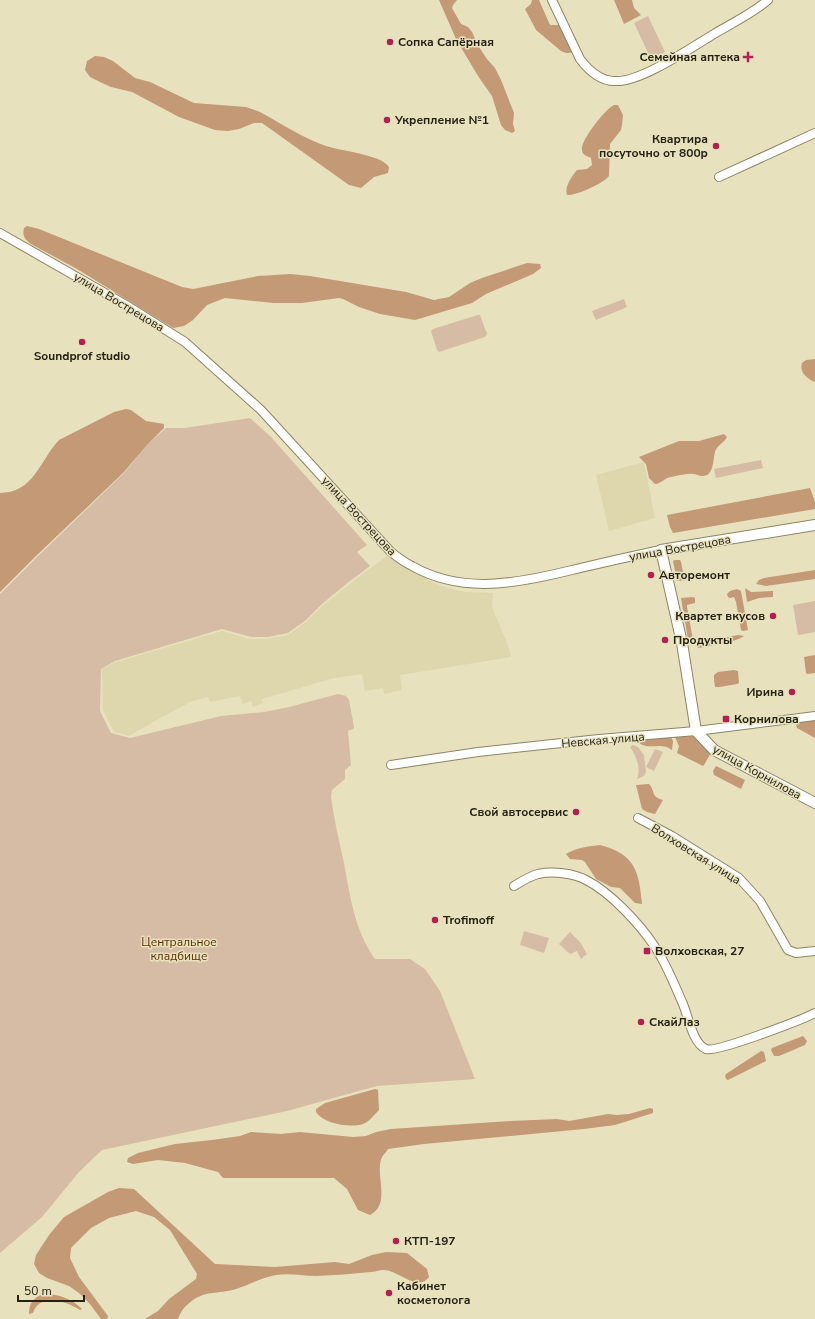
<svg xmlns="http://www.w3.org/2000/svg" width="815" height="1319" viewBox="0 0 815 1319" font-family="'Nunito Sans',sans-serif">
<rect width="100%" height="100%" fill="#e8e1be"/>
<g fill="#ded6ac">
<polygon points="644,462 655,518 609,531 596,475"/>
<polygon points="388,555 393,559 434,583 447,588 465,592 493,593 492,607 509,648 511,657 400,675 402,690 384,694 383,688 365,691 362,674 334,678 262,699 263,703 253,707 251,701 243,704 240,696 210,702 208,697 190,702 155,721 129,736 114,732 103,710 102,669 116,662 222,631 249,639 267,639 288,635 306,622 325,604 352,582"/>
</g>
<g fill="#d6bca5">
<polygon points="648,16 665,52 651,59 634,23"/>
<polygon points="624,299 627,307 596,320 592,311"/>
<polygon points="478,315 480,315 487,334 485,337 439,352 437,350 431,331 433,329"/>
<path d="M 250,418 L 271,437 L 367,545 L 357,552 L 370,566 L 350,581 L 323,603 L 306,620 L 288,633 L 268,637 L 251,637 L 222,629 L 115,661 L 101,669 L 100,711 L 111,733 L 130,738 L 221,716 L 264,712 L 289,707 L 338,694 L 346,696 L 349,700 L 354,727 L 353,729 L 348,731 L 351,765 L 345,770 L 345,779 L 332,790 L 331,797 C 334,819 339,841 344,863 C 350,897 355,931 375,959 L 410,959 L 425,969 L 440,991 L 475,1079 L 377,1086 L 287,1111 L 102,1150 L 79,1172 L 42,1217 L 0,1253 L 0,594 L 36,558 L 124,473 L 147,445 L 166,428 L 185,428 Z"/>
<polygon points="761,460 763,468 716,478 714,469"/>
<polygon points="815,601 815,632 798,635 793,605"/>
<path d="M 633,745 L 638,747 L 644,755 L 646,772 L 644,776 L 637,779 C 641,768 637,757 630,747 Z"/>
<polygon points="655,749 663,752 654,771 646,767"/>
<polygon points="524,931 549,938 544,953 520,945"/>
<polygon points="570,932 580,942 587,954 581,959 577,951 570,954 559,944"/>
</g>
<g fill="#c39976">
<polygon points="439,0 457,0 453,5 452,8 461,24 468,27 472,32 479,47 487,59 495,68 501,80 514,113 513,124 515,131 512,133 505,130 501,125 492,96 478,76 456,39"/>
<path d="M 532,0 L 539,0 L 550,25 L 559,25 L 573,52 C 569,54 565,53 561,51 L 536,30 L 525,9 L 531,4 Z"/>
<polygon points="614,0 632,0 634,8 641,15 624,24"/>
<path d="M 95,56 L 104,57 L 113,61 L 135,78 L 150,82 L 194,103 L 246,107 L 260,112 C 282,124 303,138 326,146 C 338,150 352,151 365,155 C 374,158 383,159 389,167 L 388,173 L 374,177 L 361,188 L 349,185 L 262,123 L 254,123 L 239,129 L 228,131 L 215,130 L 179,117 L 132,92 L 111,87 L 100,82 L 90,77 L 85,70 L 87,61 Z"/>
<path d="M 614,105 L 618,105 L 623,115 L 622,125 L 621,130 L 610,144 L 609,176 C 604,183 576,196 567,195 C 564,187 572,176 577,170 L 587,169 L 592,165 L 591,158 C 587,156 582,155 582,150 C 580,141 606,108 614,105 Z"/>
<path d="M 27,226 L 39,229 L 182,287 L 193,289 L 258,276 L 290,274 L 310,276 L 406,292 L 434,300 L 449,297 L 470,283 L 482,278 L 527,263 L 540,264 L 541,268 L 533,274 L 486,294 L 472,303 L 415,320 L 380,314 L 359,307 L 343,299 L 339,298 L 302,303 L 274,303 L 225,298 L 207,305 L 193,320 L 184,326 L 173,328 L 77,269 L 31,244 C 25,239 22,236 24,228 Z"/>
<path d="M 815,359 L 815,382 C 807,379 799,372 802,363 L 806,360 Z"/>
<path d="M 126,409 L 131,410 L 146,421 L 164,424 L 164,428 L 147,445 L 123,473 L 35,557 L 0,592 L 0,493 C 34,493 40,460 59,440 L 114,412 Z"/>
<path d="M 724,434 L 727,437 C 724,443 717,445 715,452 C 713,459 714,477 702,476 C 699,476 696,474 693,474 C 686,473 678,476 671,477 C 664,478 661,484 655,484 L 649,478 L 646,464 L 639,457 L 679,441 L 699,441 Z"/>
<polygon points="810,488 815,502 815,509 673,533 670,527 667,515"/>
<polygon points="675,560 680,560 681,562 684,577 689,577 689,580 677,581 673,561"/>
<polygon points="815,570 815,579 766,586 756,584 759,580 764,578"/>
<polygon points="745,588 751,592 773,591 773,597 759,598 747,602"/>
<polygon points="737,589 741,591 748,630 743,631 741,630 736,602 734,597 730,598 728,597 727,594 730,591"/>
<polygon points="693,597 695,598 695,603 687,605 687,607 693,640 689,641 688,639 681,598"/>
<path d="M 738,635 L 744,636 C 734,643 711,645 699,648 L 696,646 L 699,643 Z"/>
<polygon points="815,655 815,673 807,674 806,673 804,657"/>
<polygon points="734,670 738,671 739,683 737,684 720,687 715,687 714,679 714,675 718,672"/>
<path d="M 815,719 L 815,738 L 797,728 L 796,725 C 799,719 808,720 815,719 Z"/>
<polygon points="695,733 712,751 704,765 703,766 677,753 679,746 675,737 677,734"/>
<path d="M 670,735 L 673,741 L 672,750 C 660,741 651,751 639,743 L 639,739 Z"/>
<polygon points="716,766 745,780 741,789 714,775 713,771"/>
<path d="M 649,784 C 656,792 650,796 663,800 L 655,814 L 647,812 L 642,809 L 636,785 Z"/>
<path d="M 600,845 C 635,854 639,871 642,904 L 635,903 L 620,888 L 611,887 L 596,879 L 585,862 L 582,860 L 570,859 L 566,854 C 575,848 589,846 600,845 Z"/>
<polygon points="803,1036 807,1041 805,1045 779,1056 774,1056 771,1050 772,1048"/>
<polygon points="761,1051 764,1052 766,1061 728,1080 726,1079 725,1076 726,1074"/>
<path d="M 375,1089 L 378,1090 L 379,1110 C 374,1115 369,1122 363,1124 C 350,1128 324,1124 316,1112 L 316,1109 L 325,1103 Z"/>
<path d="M 650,1108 L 653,1109 L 653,1113 L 615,1125 L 584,1129 L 424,1144 L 388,1149 C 387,1151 384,1154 382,1157 C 374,1174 392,1204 370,1215 L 358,1210 L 347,1189 L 334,1178 L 223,1178 L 218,1172 L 185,1163 L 158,1160 L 133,1164 L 127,1162 L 128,1158 L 138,1153 L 175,1144 L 212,1140 L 240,1136 L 251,1132 L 281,1134 L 300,1132 L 353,1137 L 366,1136 L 376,1132 L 391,1129 L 510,1121 L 557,1119 L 569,1121 L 608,1114 L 616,1115 L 629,1114 Z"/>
<path d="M 119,1188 L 134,1189 L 215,1264 L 275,1267 L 335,1262 L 349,1264 L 372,1255 L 386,1252 L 407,1253 L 427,1269 L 429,1277 C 418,1293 397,1269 383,1270 C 379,1270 375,1272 371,1272 C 353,1274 334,1275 316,1276 C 303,1276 289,1273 276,1275 C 263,1277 249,1285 236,1289 C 217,1295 205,1289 188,1304 C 183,1308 180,1313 178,1319 L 145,1319 L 158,1311 L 169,1299 L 196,1279 L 197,1274 L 170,1230 L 154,1217 L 136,1211 L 109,1218 L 91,1228 L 71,1248 L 70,1258 L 79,1277 L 108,1316 L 107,1319 L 101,1319 L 90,1304 L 79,1293 L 69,1286 L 47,1278 L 39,1273 L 34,1264 L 36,1255 L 49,1235 L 64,1217 L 108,1192 Z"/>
<path d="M 43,1294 C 58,1294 71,1298 82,1309 L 80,1310 C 66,1301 40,1292 33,1313 L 29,1314 C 29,1303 33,1298 43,1294 Z"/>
</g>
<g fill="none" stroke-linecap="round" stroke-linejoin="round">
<defs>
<g id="minor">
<path d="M 552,0 L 580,59 C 589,71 600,81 615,81 C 640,83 692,47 714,34 C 732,23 752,14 768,0"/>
<polyline points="719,177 815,133"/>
<path d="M 0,233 L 126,305 L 185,342 L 261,410 L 390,551 C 397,557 404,562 412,566 C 463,595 519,583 572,570 C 602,563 631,556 661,550"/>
<polyline points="391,765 478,752 599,739 696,731 815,716"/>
<polyline points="638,818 672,836 739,878 760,901 788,950 796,953 815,951"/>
<path d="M 514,886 C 522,881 530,876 538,874 C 553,871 573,873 586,880 C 610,892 640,924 655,947 C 666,963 675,986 683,1004 C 688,1016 693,1044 706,1049 C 716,1053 801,1020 815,1013"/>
</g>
<polyline id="tertiary" points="815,525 661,550 682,643 696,731 714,750 815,803"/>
</defs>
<use href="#minor" stroke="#8b8565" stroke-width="10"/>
<use href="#tertiary" stroke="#8b8565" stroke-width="12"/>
<use href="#minor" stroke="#fff" stroke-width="8"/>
<use href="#tertiary" stroke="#fff" stroke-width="10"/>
</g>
<g fill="#b02050" stroke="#e8e1be" stroke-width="1.5">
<circle cx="390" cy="42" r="4"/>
<path d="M746 51h4v4h4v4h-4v4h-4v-4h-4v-4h4z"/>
<circle cx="387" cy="120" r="4"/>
<circle cx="716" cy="146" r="4"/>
<circle cx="82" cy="342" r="4"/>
<circle cx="651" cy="575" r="4"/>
<circle cx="773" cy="616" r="4"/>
<circle cx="665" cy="640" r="4"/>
<circle cx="792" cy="692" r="4"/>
<rect x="722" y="715" width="8" height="8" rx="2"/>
<circle cx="576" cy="812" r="4"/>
<circle cx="435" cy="920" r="4"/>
<rect x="643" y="947" width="8" height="8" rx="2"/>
<circle cx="641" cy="1022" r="4"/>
<circle cx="396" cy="1241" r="4"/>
<circle cx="389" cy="1293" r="4"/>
</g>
<g text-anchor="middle" stroke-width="3" stroke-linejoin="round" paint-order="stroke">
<g font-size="12" font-weight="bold" fill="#252215" stroke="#e8e1be" text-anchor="start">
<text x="398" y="46">Сопка Сапёрная</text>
<text x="740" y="61" text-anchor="end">Семейная аптека</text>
<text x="395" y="124">Укрепление №1</text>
<text x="708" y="143" text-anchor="end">Квартира<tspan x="708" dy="14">посуточно от 800р</tspan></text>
<text x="82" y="360" text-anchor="middle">Soundprof studio</text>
<text x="659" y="579">Авторемонт</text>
<text x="765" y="620" text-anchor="end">Квартет вкусов</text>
<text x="673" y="644">Продукты</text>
<text x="784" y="696" text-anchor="end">Ирина</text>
<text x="734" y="723">Корнилова</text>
<text x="568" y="816" text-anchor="end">Свой автосервис</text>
<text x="443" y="924">Trofimoff</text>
<text x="655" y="955">Волховская, 27</text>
<text x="649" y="1026">СкайЛаз</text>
<text x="404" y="1245">КТП-197</text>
<text x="397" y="1290">Кабинет<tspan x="397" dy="14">косметолога</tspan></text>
</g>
<g font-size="12" fill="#252215" stroke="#e8e1be">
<text transform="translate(119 302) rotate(31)" y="4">улица Вострецова</text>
<text transform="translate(359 516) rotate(47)" y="4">улица Вострецова</text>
<text transform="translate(680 548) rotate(-10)" y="4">улица Вострецова</text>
<text transform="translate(603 740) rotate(-5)" y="4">Невская улица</text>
<text transform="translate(757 772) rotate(29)" y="4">улица Корнилова</text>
<text transform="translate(696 854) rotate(32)" y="4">Волховская улица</text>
</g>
<g font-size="12" fill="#5a3204" stroke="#e8e1be">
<text x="179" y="946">Центральное<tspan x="179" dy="14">кладбище</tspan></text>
</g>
</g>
<path d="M18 1295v6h66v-6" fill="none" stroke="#252215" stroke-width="2"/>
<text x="24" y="1295" font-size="12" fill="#252215" stroke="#e8e1be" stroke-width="3" paint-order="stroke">50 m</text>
</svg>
